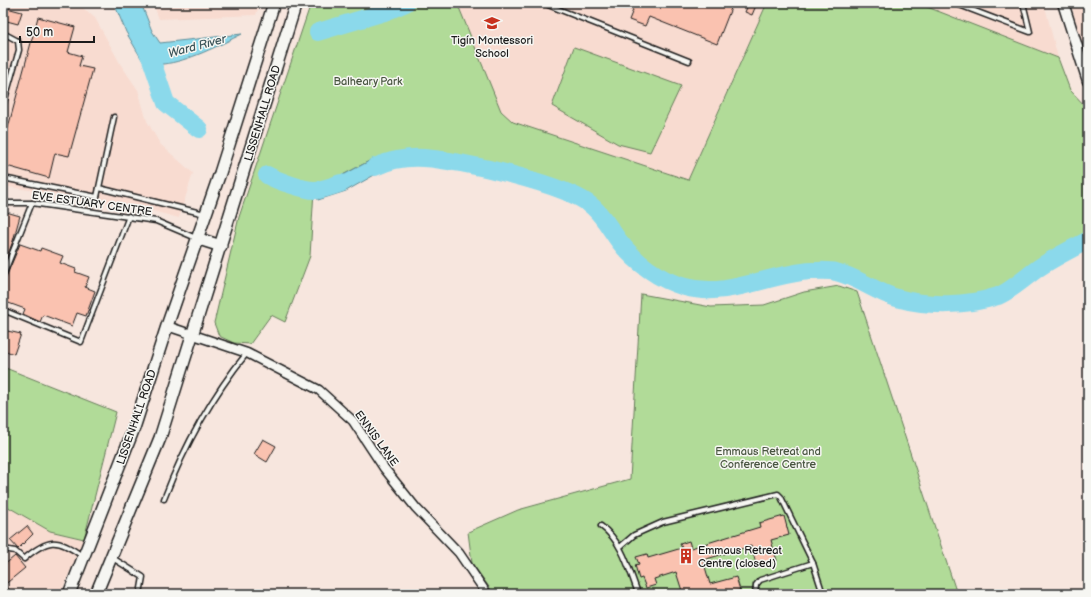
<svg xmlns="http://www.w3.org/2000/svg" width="1091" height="597" viewBox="0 0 1091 597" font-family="'Balsamiq Sans',sans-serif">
<rect width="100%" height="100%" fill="#f7e6de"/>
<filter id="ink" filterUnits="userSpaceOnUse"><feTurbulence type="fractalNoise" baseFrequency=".025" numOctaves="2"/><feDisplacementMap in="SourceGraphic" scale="8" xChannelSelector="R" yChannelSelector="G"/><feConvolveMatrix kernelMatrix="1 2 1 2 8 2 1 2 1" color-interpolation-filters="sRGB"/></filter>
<g filter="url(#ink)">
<g fill="#f8dbd0">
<polygon points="3,3 77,3 95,18 121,65 138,90 147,121 160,144 193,173 179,218 134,206 3,186"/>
<polygon points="153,3 260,3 256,15 159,19"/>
<polygon points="460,3 767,3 688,180 513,122 501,111 457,5"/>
<polygon points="917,3 1044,3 1058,58"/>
<polygon points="1071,3 1088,3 1088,70"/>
<polygon points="3,504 50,531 84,539 60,594 3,594"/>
</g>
<g fill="#b1db98" stroke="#667c5a">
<polygon points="311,3 460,3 458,5 501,111 513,122 688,180 767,3 917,3 1058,58 1070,90 1088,109 1088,233 1005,284 992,292 975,296 937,299 914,297 878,287 854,273 835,268 807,267 765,275 719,288 673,277 658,270 627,240 611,217 596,202 564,186 488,164 434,155 409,153 373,159 314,190 310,256 285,322 271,315 250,344 234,343 219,336 214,323 239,217"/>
<polygon points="574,47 681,86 650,152 618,144 552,106"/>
<polygon points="839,286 857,292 957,594 494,594 472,563 468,532 518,510 630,479 641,294 711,307 764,305 804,292"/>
<polygon points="3,367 116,412 84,539 50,531 3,504"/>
</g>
<g fill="#8bd9eb" stroke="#5f8d98">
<path d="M 114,3 L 141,3 L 152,31 L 160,43 L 242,34 C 220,45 187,62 163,64 C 157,65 150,63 144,63 L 126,32 Z"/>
<polygon points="397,155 397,166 385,169 346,191 318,200 317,189 373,159"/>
</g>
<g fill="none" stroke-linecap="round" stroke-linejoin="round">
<g stroke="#8bd9eb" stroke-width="18">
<polyline points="126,3 151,59 166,103 199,129"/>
<polyline points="318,32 385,12 406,3"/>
<path d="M 375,167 C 389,160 408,157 424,158 C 459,160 568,184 593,207 C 604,217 610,229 619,241 C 635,262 659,280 685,287 C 729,299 769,273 812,271 C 820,271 829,270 836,272 C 858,277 875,292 897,298 C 928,307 967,306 998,296 C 1011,291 1028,275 1040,267 C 1055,257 1072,249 1088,240"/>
<path d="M 267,175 C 275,180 307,191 316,190 C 325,189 333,186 341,183"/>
</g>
</g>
<g fill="#fac2b0" stroke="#1c1c1c">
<polygon points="615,3 733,3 717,44 649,17 645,26 629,20 633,10"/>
<polygon points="749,3 757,3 752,15 745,12"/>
<polygon points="3,7 22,12 18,24 3,20"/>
<polygon points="38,17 75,27 68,52 82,56 79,66 93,69 69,156 55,153 49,178 3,165 3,146"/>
<polygon points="6,212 20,216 13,241 3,267 3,220"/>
<polygon points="20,244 40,251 41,248 63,256 60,263 76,269 75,272 89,277 85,287 95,291 86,316 77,313 72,326 43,315 40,322 23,314 25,309 3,301 3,279 6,277"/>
<polygon points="3,330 21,334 14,354 3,350"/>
<polygon points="263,439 276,446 267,462 254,454"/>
<polygon points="784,516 789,535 771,540 777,561 757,567 751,546 703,560 710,584 736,577 740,590 727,594 683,594 676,572 654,579 656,585 646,588 642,578 639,579 635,565 639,564 636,557 647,554 648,558 682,548 680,544 689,541 691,548 760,527 759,523"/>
<polygon points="27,526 33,534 18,549 10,540"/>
<polygon points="15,556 25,568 3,586 3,566"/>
</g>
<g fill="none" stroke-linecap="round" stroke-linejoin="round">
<defs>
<g id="service">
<polyline points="543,3 689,61"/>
<polyline points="954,3 1030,32 1023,3"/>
<polyline points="1085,3 1088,12"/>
<polyline points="3,33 18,41 19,50 3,106"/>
<polyline points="3,178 97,197 114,117"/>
<polyline points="99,188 205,214"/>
<polyline points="3,203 32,203 156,221 196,238"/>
<polyline points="3,276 32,203"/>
<polyline points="3,310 81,342 129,216"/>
<path d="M 164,499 C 184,447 212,396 247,353"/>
<path d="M 601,526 C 623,542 629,570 638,593"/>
<polyline points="620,547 634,535 663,522 778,494 781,497 813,563 823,594"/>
<path d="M 3,549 L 15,551 L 24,559 C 47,539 57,537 82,556"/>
<polyline points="111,557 143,577 140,594"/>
<polyline points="3,589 10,594"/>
<polyline points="637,594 648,594"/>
<polyline points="755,594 756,585 760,580 813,563"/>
</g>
<polyline id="minor" points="167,326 247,353 319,390 353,421 384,468 416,508 459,553 487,594"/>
<polyline id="tertiary" points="1063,3 1088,81"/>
<g id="secondary">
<polyline points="199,239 221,246"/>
<polyline points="69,594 134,428 167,326 220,173 274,3"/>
<polyline points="96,594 160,438 296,3"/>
</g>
</defs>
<use href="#service" stroke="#1c1c1c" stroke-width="7"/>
<use href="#minor" stroke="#1c1c1c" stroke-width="11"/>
<use href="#tertiary" stroke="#1c1c1c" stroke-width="13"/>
<use href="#secondary" stroke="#1c1c1c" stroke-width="14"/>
<use href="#service" stroke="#f6f6f2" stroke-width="4"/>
<use href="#minor" stroke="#f6f6f2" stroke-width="8"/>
<use href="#tertiary" stroke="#f6f6f2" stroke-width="10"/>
<use href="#secondary" stroke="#f6f6f2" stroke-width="11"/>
</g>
</g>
<defs>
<symbol id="school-bare" viewBox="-9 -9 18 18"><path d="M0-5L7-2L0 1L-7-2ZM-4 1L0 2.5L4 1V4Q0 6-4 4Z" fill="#c8321e" stroke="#f6f6f2" stroke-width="2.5" paint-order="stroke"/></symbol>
<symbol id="building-bare" viewBox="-9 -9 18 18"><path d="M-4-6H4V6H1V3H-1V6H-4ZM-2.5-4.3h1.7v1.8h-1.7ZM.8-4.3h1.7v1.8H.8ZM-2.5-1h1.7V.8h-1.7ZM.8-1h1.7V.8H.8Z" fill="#c8321e" stroke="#f6f6f2" stroke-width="2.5" paint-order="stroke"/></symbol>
</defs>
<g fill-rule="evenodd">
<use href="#school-bare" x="481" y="12" width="22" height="22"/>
<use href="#building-bare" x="675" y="545" width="22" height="22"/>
</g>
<g text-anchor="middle" stroke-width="3" stroke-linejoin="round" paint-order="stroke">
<g font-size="11" fill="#1c1c1c" stroke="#f6f6f2">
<text x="492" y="44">Tigín Montessori<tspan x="492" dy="13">School</tspan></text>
<text x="698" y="554" text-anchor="start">Emmaus Retreat<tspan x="698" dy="13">Centre (closed)</tspan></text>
</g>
<g font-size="11" fill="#495541" stroke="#f6f6f2">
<text x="368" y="85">Balheary Park</text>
<text x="768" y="455">Emmaus Retreat and<tspan x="768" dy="13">Conference Centre</tspan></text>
</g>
<g font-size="11" fill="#1c1c1c" stroke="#f6f6f2">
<text transform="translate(262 113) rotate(-73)" y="4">LISSENHALL ROAD</text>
<text transform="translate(92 203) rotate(8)" y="4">EVE ESTUARY CENTRE</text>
<text transform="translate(136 417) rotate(-71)" y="4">LISSENHALL ROAD</text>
<text transform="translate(377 438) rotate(54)" y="4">ENNIS LANE</text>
</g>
<g font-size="12" font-style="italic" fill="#3d555a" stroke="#f6f6f2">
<text transform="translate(197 46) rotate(-15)" y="4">Ward River</text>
</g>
</g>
<rect width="1091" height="597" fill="none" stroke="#f6f6f2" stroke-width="16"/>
<rect x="8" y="8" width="1075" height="581" fill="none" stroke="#1c1c1c" stroke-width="1.5" filter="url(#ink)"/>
<path d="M20 36v6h74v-6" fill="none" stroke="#1c1c1c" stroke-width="2"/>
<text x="26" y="36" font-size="12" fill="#1c1c1c" stroke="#f6f6f2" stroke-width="3" paint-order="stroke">50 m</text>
</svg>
